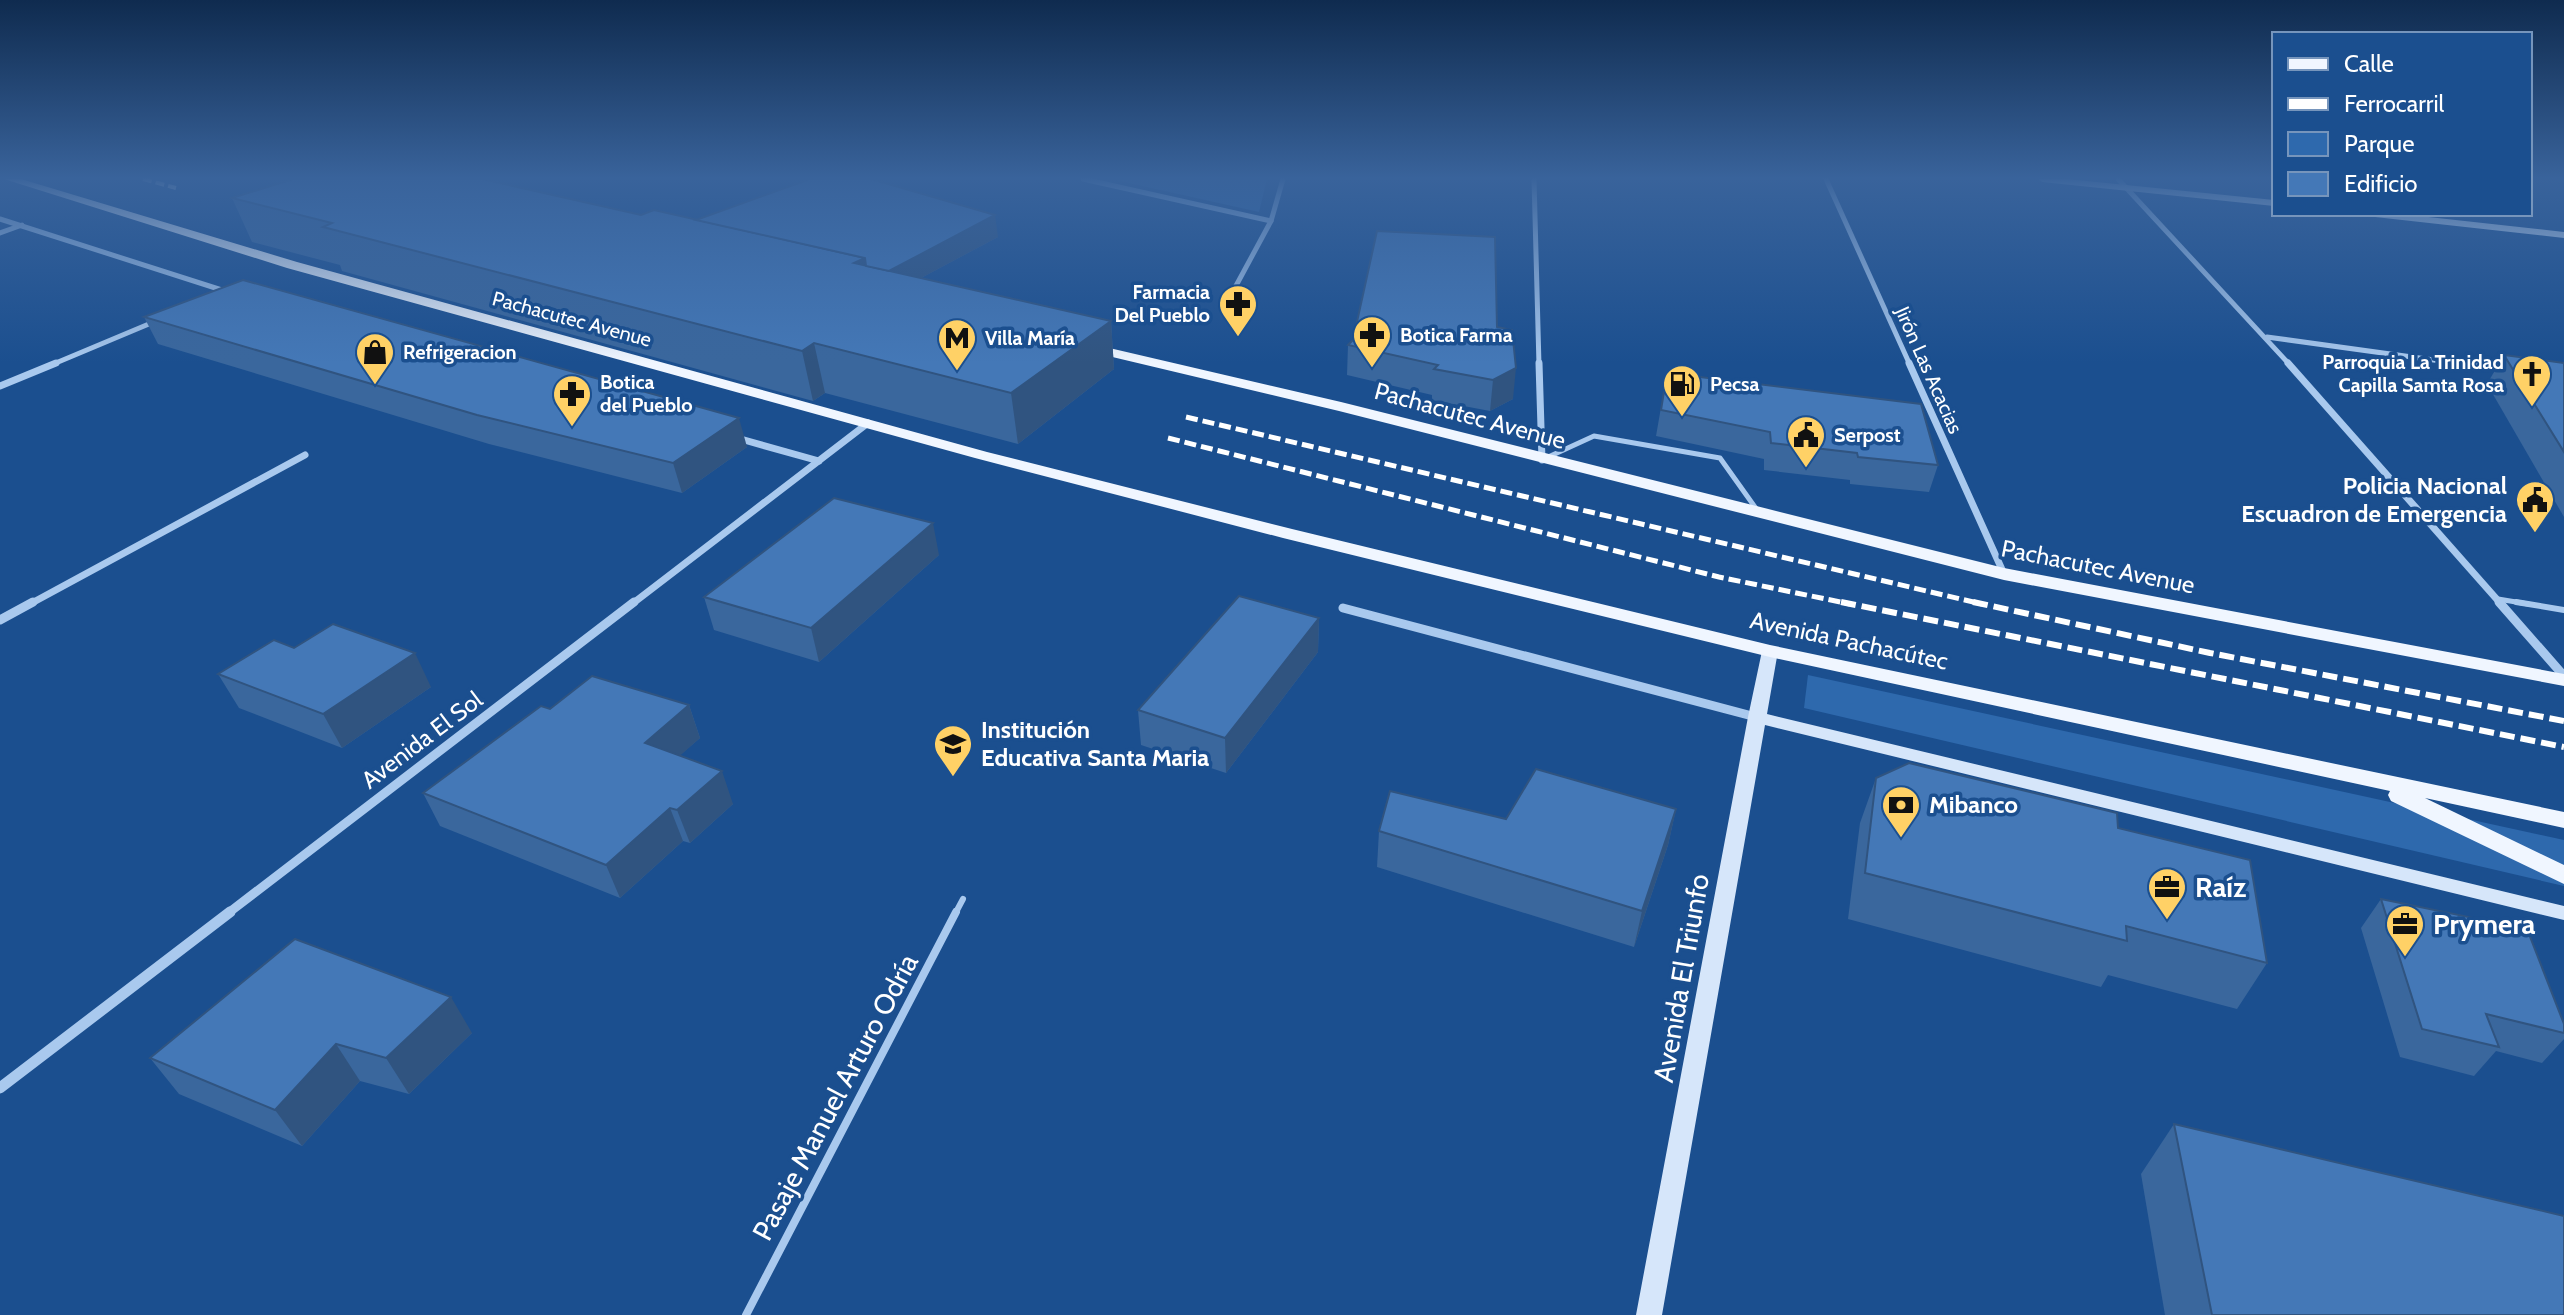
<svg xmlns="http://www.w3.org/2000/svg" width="2564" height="1315" viewBox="0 0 2564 1315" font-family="Cabin,sans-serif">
<rect width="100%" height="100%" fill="#1b4f8f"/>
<g fill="#2e69ad">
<polygon points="1111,179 1267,179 1259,212"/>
<polygon points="1808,675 2564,840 2564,886 1804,708"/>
</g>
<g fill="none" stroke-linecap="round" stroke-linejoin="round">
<g stroke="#a9c9ee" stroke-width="5">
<polyline points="1546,458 1594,436 1720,458 1757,510"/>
<polyline points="2498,599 2528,604"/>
</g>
<g stroke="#a9c9ee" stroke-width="6">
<polyline points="2516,602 2564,610"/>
<polyline points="955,914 963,899"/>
</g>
<polyline stroke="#a9c9ee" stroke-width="8" points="746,1315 956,912"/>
<g stroke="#a9c9ee" stroke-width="5">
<polyline points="1083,179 1271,221"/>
<polyline points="1534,179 1539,365"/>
<polyline points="1826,179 1910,365"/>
<polyline points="2118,179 2290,365"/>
<polyline points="0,219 228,292"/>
<polyline points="0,233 22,225"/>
<polyline points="1231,295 1271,221 1283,179"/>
<polyline points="2267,337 2470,365"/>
<polyline points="51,365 156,321"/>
</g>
<g stroke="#a9c9ee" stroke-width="7">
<polyline points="1539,363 1542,460"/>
<polyline points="1909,363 2004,574"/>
<polyline points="2288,363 2501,604"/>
<polyline points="2456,363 2503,369"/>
<polyline points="0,386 56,363"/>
<polyline points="737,438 819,461"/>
<polyline points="30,604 305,455"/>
<polyline points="632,604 868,423"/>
</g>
<g stroke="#a9c9ee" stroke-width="9">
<polyline points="2499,602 2564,676"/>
<polyline points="1343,608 1756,717"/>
<polyline points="0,620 33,602"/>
<polyline points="227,914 634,602"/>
</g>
<polyline stroke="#a9c9ee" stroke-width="11" points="0,1088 230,912"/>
<g fill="#d6e6fa" fill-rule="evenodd">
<polygon points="2038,179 2067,179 2274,200 2274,206 2042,182"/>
<polygon points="2370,214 2401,214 2564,232 2564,238 2375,217"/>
<polygon points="1770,646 1778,651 1767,714 2564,906 2564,920 1765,725 1662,1315 1636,1315 1748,717 1762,651"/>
</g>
<g fill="#f0f6ff" fill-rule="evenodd">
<polygon points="4,179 21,179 297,262 987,452 1292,529 1770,645 2564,812 2564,828 2425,798 2564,865 2564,884 2391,801 2388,795 2390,791 1770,657 1283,538 975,458 287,268"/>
<polygon points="1088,343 1341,402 2004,568 2564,674 2564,686 2004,580 1339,411 1083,350 1081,347"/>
</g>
<polyline stroke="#fff" stroke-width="4" stroke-dasharray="9 4" stroke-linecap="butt" points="143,179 176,188"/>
<g stroke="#fff" stroke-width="5" stroke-dasharray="12 5" stroke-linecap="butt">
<polyline points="1186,417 1982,604"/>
<polyline points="1168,438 1719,577 1850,604"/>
</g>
<g stroke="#fff" stroke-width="6" stroke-dasharray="15 6" stroke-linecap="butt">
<polyline points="1841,602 2564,747"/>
<polyline points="1973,602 2210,653 2564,721"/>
</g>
</g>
<g fill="#3a679d">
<polygon points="232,198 641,215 696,220 998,237 921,278 1111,321 1114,369 1018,444 825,393 813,401 342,271 340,265 252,242"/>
<polygon points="144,317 747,447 682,493 489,444 158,344"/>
<polygon points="1497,327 1513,399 1490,411 1432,400 1432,395 1347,375 1348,345"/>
<polygon points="2504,355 2564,363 2564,517 2487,384"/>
<polygon points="1667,373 1938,465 1929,492 1850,484 1850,480 1764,470 1764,459 1656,436"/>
<polygon points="939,555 819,662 714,630 704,597"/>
<polygon points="1319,618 1318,652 1226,773 1141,745 1138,710"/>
<polygon points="294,648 431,687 342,748 239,708 218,674"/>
<polygon points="689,705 700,738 680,755 733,804 690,843 683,841 620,898 440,826 423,793 550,709"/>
<polygon points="1876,778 2118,828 2267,963 2237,1009 2108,975 2101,987 1848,919 1860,823"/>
<polygon points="1676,809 1668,845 1634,947 1377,867 1379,831 1506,819"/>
<polygon points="2381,899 2564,1024 2564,1039 2542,1063 2496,1051 2474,1076 2400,1057 2361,928"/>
<polygon points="472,1033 409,1094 360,1081 302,1146 179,1094 150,1058"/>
<polygon points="2174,1124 2564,1315 2165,1315 2141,1174"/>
</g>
<g fill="#305480">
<polygon points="995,215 998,237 891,294 887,272"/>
<polygon points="865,258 874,304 854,263"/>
<polygon points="1111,321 1114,369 1018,444 1011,393"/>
<polygon points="814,343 825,393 813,401 802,351"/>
<polygon points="1516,368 1513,399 1490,411 1493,380"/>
<polygon points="739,418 747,447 682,493 673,463"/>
<polygon points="933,523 939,555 819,662 811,628"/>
<polygon points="1319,618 1318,652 1226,773 1225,738"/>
<polygon points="415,653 431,687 342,748 323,714"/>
<polygon points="689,705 700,738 657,776 645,743"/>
<polygon points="722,771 733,804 690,843 677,810"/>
<polygon points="670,808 683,841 620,898 606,865"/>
<polygon points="1676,809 1668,845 1634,947 1642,911"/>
<polygon points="451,997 472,1033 409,1094 386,1058"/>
<polygon points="336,1044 360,1081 302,1146 275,1110"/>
</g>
<g fill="#4478b7" stroke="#305480" stroke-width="2">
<polygon points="293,179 482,179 641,215 654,210 865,258 854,263 1111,321 1011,393 814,343 802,351 323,227 332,223 232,198"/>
<polygon points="810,179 871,179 995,215 889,271 866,266 865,258 696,220"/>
<polygon points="1377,231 1495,237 1497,327 1512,330 1516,368 1493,380 1434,369 1438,365 1348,345 1353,340"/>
<polygon points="243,280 739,418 673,463 477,415 144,317"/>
<polygon points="2504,355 2564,363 2564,452"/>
<polygon points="1667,373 1921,404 1938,465 1858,457 1857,453 1771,443 1770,432 1661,410"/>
<polygon points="834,498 933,523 811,628 704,597"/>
<polygon points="1239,596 1319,618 1225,738 1138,710"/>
<polygon points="333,624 415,653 323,714 218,674 274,640 294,648"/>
<polygon points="592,676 689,705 645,743 722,771 677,810 670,808 606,865 423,793 541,706 550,709"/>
<polygon points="1909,763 2117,813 2118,828 2250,860 2267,963 2126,926 2127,941 1865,873 1876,778"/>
<polygon points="1536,769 1676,809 1642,911 1379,831 1390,791 1506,819"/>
<polygon points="2381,899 2527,929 2564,1024 2564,1033 2486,1014 2499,1047 2422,1029"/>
<polygon points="295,939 451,997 386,1058 336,1044 275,1110 150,1058"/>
<polygon points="2174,1124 2564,1216 2564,1315 2212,1315"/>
</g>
<linearGradient id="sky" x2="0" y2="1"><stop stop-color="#0f2b4f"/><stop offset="0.49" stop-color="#39639b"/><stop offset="1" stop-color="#39639b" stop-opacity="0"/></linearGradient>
<rect width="2564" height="363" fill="url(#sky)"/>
<defs>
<symbol id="pharmacy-pin" viewBox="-11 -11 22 30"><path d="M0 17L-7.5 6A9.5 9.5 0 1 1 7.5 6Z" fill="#ffd166" stroke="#1b4f8f"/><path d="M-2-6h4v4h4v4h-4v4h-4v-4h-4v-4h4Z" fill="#111"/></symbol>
<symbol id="metro-pin" viewBox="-11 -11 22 30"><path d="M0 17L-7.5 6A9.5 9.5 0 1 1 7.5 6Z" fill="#ffd166" stroke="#1b4f8f"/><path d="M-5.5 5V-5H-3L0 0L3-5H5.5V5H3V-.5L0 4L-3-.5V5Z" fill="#111"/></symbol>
<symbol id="shop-pin" viewBox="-11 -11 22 30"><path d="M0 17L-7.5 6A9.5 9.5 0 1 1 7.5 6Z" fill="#ffd166" stroke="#1b4f8f"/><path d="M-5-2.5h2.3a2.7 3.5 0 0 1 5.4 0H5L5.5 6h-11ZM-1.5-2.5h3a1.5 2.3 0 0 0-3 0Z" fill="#111"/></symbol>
<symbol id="church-pin" viewBox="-11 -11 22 30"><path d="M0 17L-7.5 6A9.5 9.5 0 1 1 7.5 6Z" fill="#ffd166" stroke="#1b4f8f"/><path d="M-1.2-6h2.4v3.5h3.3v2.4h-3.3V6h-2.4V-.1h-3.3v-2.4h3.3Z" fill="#111"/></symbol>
<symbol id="fuel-pin" viewBox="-11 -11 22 30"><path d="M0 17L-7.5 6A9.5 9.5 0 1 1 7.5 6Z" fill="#ffd166" stroke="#1b4f8f"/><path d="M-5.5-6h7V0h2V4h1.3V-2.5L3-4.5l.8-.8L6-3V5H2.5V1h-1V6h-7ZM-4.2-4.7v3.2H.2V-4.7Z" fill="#111"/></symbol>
<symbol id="civic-pin" viewBox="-11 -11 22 30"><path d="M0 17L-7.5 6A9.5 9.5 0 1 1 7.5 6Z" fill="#ffd166" stroke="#1b4f8f"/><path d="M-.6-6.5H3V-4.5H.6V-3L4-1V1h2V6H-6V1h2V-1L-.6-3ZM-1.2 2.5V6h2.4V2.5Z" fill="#111"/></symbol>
<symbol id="school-pin" viewBox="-11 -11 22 30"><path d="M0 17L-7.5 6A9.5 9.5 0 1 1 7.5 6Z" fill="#ffd166" stroke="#1b4f8f"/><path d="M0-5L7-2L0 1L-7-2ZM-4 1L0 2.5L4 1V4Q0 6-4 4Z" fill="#111"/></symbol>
<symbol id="bank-pin" viewBox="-11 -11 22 30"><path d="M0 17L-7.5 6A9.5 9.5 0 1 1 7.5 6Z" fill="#ffd166" stroke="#1b4f8f"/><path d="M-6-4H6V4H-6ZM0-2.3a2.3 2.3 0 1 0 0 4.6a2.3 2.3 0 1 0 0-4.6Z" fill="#111"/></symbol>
<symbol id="office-pin" viewBox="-11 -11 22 30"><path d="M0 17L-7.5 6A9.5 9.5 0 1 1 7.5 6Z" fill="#ffd166" stroke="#1b4f8f"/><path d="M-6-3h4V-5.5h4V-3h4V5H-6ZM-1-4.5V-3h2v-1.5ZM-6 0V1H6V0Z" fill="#111"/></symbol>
</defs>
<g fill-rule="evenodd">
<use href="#pharmacy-pin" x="1216" y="282" width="44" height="60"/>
<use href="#pharmacy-pin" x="1350" y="313" width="44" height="60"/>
<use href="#metro-pin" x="935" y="316" width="44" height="60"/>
<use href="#shop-pin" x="353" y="330" width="44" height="60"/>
<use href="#church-pin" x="2510" y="352" width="44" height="60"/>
<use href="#fuel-pin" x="1660" y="362" width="44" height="60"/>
<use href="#pharmacy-pin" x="550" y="372" width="44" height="60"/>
<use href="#civic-pin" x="1784" y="413" width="44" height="60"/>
<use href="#civic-pin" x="2513" y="478" width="44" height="60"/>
<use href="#school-pin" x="931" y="722" width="44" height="60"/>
<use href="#bank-pin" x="1879" y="783" width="44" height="60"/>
<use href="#office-pin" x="2145" y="865" width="44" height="60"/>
<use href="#office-pin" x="2383" y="902" width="44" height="60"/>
</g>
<g text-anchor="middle" stroke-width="7" stroke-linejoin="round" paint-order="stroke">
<g font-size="20" font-weight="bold" fill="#fff" stroke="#1b4f8f" text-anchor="start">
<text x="1210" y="299" text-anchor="end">Farmacia<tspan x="1210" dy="23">Del Pueblo</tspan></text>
<text x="1400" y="342">Botica Farma</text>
<text x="985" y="345">Villa María</text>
<text x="403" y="359">Refrigeracion</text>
<text x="2504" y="369" text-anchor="end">Parroquia La Trinidad<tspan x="2504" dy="23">Capilla Samta Rosa</tspan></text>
<text x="600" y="389">Botica<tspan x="600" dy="23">del Pueblo</tspan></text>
<text x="1710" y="391">Pecsa</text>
<text x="1834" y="442">Serpost</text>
</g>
<g font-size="20" fill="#fff" stroke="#1b4f8f">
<text transform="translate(572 319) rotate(15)" y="7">Pachacutec Avenue</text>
<text transform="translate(1929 370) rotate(66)" y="7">Jirón Las Acacias</text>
</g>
<g font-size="24" fill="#fff" stroke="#1b4f8f">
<text transform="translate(1470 416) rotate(15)" y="8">Pachacutec Avenue</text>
<text transform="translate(2098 567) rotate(11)" y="8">Pachacutec Avenue</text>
<text transform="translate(1849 641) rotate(12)" y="8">Avenida Pachacútec</text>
<text transform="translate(422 740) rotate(-37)" y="8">Avenida El Sol</text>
</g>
<g font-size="24" font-weight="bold" fill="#fff" stroke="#1b4f8f" text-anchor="start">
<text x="2507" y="494" text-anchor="end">Policia Nacional<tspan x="2507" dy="28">Escuadron de Emergencia</tspan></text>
<text x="981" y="738">Institución<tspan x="981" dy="28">Educativa Santa Maria</tspan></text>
<text x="1929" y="813">Mibanco</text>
</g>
<g font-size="28" font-weight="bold" fill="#fff" stroke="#1b4f8f" text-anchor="start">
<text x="2195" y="897">Raíz</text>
<text x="2433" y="934">Prymera</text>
</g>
<g font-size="28" fill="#fff" stroke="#1b4f8f">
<text transform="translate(1681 978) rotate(-80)" y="10">Avenida El Triunfo</text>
<text transform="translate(835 1097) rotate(-62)" y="10">Pasaje Manuel Arturo Odría</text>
</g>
</g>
<rect x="2272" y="32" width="260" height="184" fill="#1b4f8f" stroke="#7695bc" stroke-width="2"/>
<rect x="2288" y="58" width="40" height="12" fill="#f0f6ff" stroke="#7695bc" stroke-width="2"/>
<text x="2344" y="72" font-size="24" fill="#ffffff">Calle</text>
<rect x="2288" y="98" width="40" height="12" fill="#ffffff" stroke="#7695bc" stroke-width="2"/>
<text x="2344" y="112" font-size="24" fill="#ffffff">Ferrocarril</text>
<rect x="2288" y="132" width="40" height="24" fill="#2e69ad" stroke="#7695bc" stroke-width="2"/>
<text x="2344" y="152" font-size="24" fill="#ffffff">Parque</text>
<rect x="2288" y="172" width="40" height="24" fill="#4478b7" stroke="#7695bc" stroke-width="2"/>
<text x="2344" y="192" font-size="24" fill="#ffffff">Edificio</text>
</svg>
